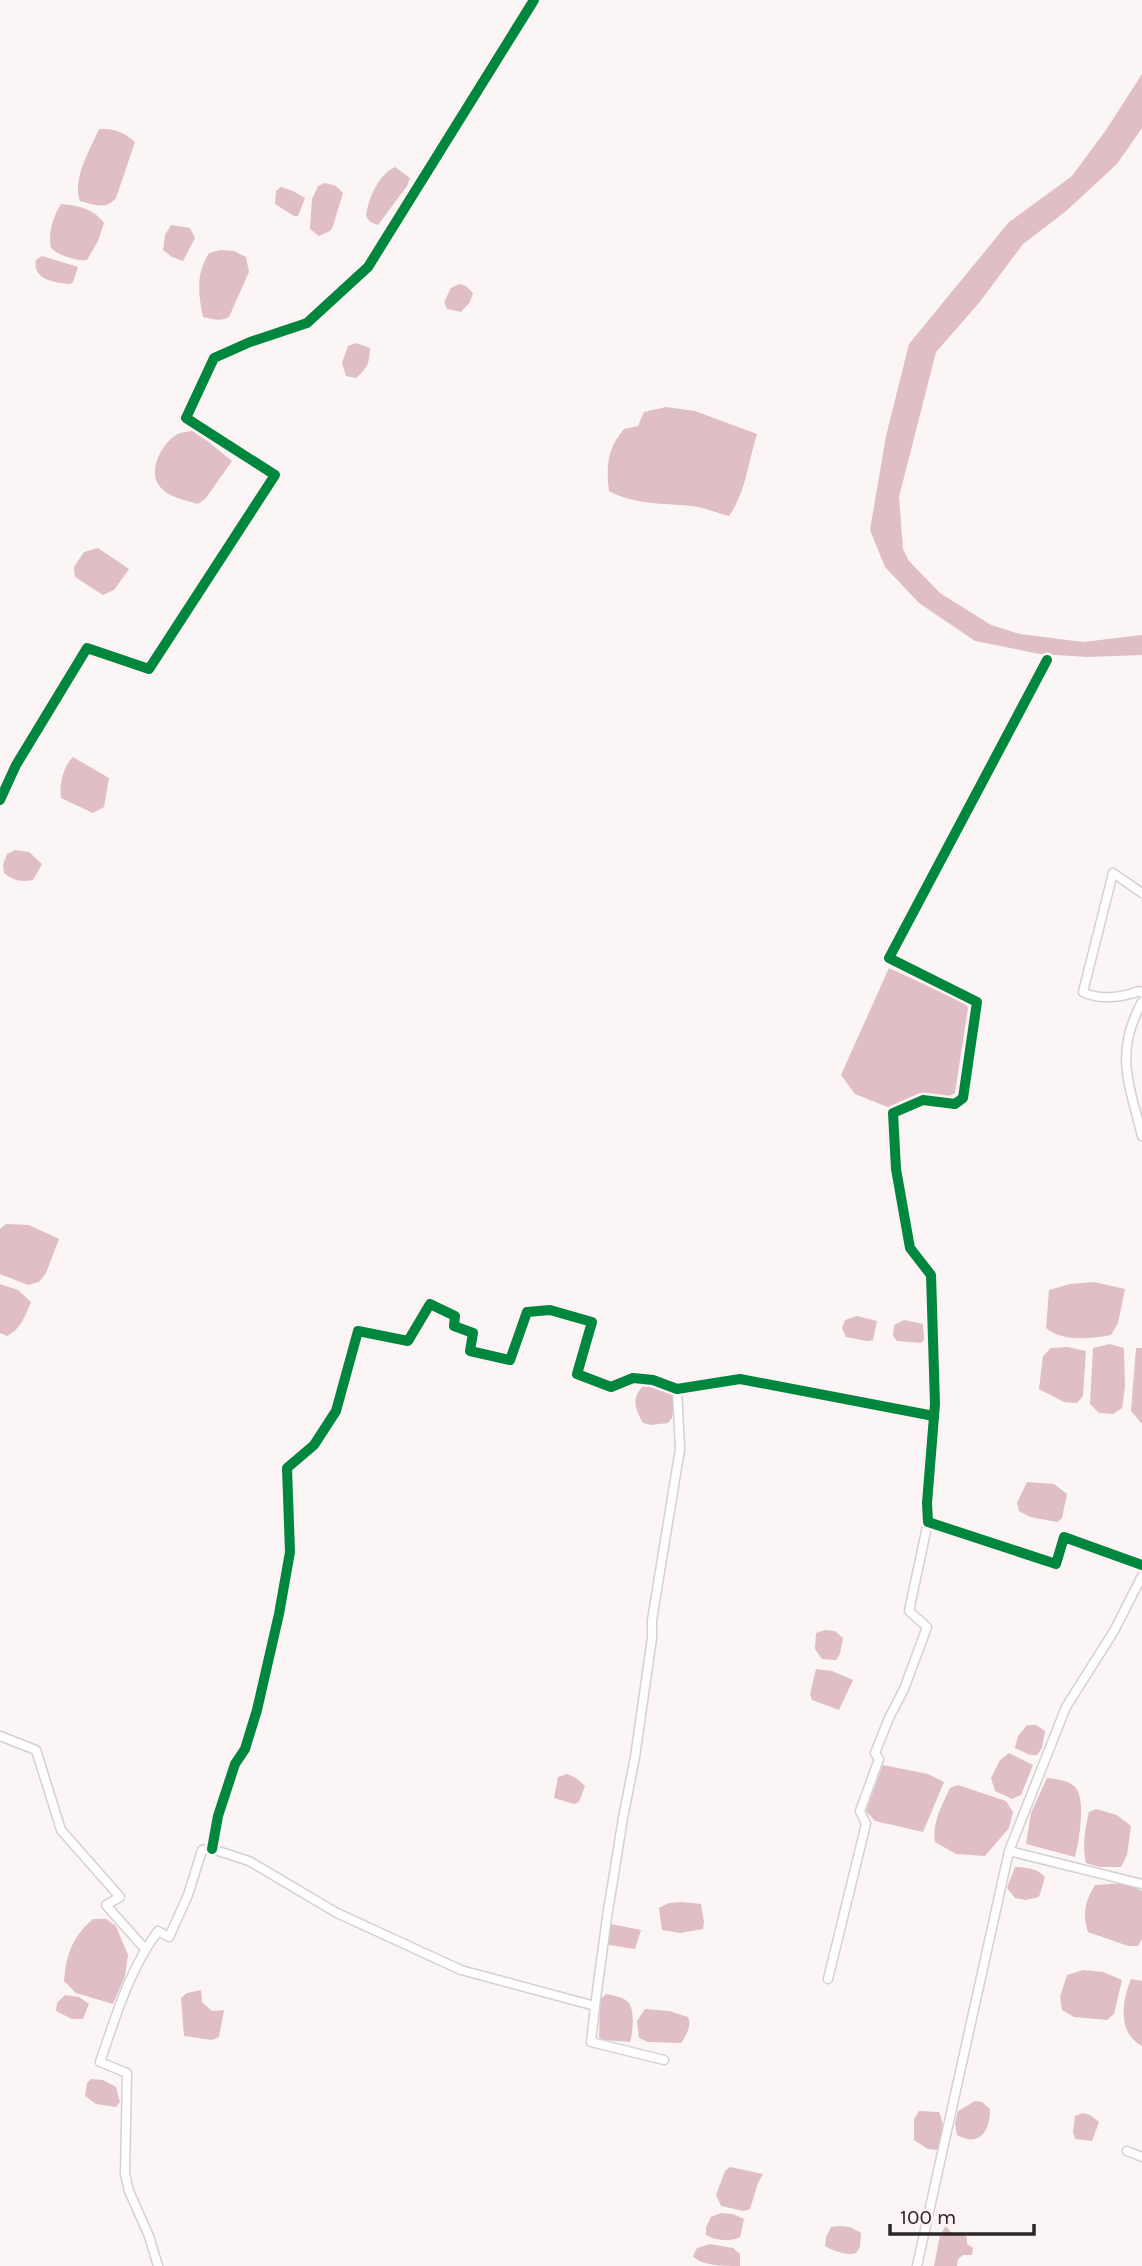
<svg xmlns="http://www.w3.org/2000/svg" width="1142" height="2266" viewBox="0 0 1142 2266" font-family="Karla,sans-serif">
<rect width="100%" height="100%" fill="#fbf5f6"/>
<g fill="#e0bec5">
<polygon points="1142,74 1142,128 1117,164 1065,212 1023,244 979,303 936,352 899,497 903,549 909,561 940,593 991,625 1020,634 1083,642 1142,635 1142,655 1088,657 1040,654 975,641 919,603 885,567 870,530 886,436 909,344 1009,222 1072,176 1106,130"/>
<path d="M 99,129 C 115,129 122,131 135,142 L 116,198 C 106,210 94,205 80,201 C 72,179 90,150 99,129 Z"/>
<path d="M 395,167 L 410,178 L 407,186 L 378,225 L 370,222 L 366,216 C 368,199 378,175 395,167 Z"/>
<polygon points="325,183 336,186 343,193 333,226 330,231 319,236 310,229 312,199 318,186"/>
<polygon points="281,187 293,191 305,198 298,216 294,216 275,204 276,191"/>
<path d="M 61,204 C 77,205 94,209 104,223 L 98,241 L 87,260 C 76,261 59,256 51,248 C 48,232 53,217 61,204 Z"/>
<polygon points="171,225 190,228 195,238 183,261 172,257 163,250 165,235"/>
<path d="M 221,250 L 234,251 L 246,257 L 249,272 L 229,317 C 221,322 213,319 203,317 C 198,293 196,274 209,253 Z"/>
<path d="M 42,256 L 78,267 L 73,282 L 70,284 C 54,283 32,279 36,260 Z"/>
<polygon points="459,284 466,286 473,293 470,302 461,312 447,309 444,302 451,288"/>
<path d="M 356,343 L 370,348 C 369,364 368,367 356,378 L 346,376 L 342,363 L 348,346 Z"/>
<path d="M 666,407 L 695,411 L 757,434 C 748,462 746,492 729,516 C 716,513 704,507 691,506 C 664,503 634,505 609,491 C 606,466 607,449 624,429 L 638,426 L 644,412 Z"/>
<path d="M 192,431 L 206,440 L 232,461 L 206,498 L 198,504 C 185,500 166,497 158,484 C 149,468 162,444 176,435 C 180,432 186,432 192,431 Z"/>
<polygon points="98,548 129,569 114,590 103,595 75,577 74,567 84,552"/>
<path d="M 73,757 L 109,778 L 104,807 L 93,813 L 61,798 C 59,784 63,767 73,757 Z"/>
<path d="M 15,850 L 29,852 L 42,864 L 33,880 C 21,882 14,881 4,873 L 3,865 L 7,854 Z"/>
<polygon points="889,968 965,1003 968,1008 955,1093 948,1097 921,1093 890,1108 855,1094 841,1075"/>
<polygon points="6,1224 29,1225 59,1239 46,1273 39,1282 28,1285 0,1274 0,1229"/>
<path d="M 1094,1282 L 1125,1289 L 1118,1323 L 1111,1335 C 1090,1339 1063,1342 1046,1328 L 1049,1290 L 1070,1284 Z"/>
<path d="M 0,1284 L 18,1290 L 31,1302 C 25,1316 21,1329 7,1336 L 0,1333 Z"/>
<polygon points="857,1316 877,1321 873,1340 867,1341 846,1337 842,1328 845,1320"/>
<polygon points="904,1320 923,1324 924,1340 921,1343 897,1341 893,1336 894,1325"/>
<polygon points="1110,1344 1124,1348 1125,1387 1122,1408 1113,1414 1099,1413 1090,1404 1093,1348"/>
<polygon points="1067,1347 1086,1351 1083,1396 1077,1403 1064,1402 1039,1389 1043,1356 1051,1348"/>
<polygon points="1136,1348 1142,1348 1142,1424 1131,1411"/>
<path d="M 643,1386 C 655,1386 667,1386 675,1396 L 672,1418 L 668,1423 L 651,1425 L 643,1423 C 635,1409 631,1398 643,1386 Z"/>
<polygon points="1027,1482 1054,1484 1067,1494 1062,1518 1057,1522 1030,1517 1019,1511 1017,1503"/>
<polygon points="825,1630 835,1631 843,1638 840,1654 836,1660 822,1659 815,1649 816,1633"/>
<polygon points="816,1669 832,1671 853,1680 839,1710 812,1700 810,1694"/>
<polygon points="1027,1725 1036,1725 1045,1731 1042,1748 1037,1755 1030,1755 1015,1748 1018,1736"/>
<polygon points="1009,1753 1033,1765 1021,1795 1012,1799 995,1791 991,1778 1000,1760"/>
<polygon points="883,1765 928,1774 944,1782 923,1832 875,1821 866,1811"/>
<polygon points="567,1774 576,1778 585,1786 579,1802 574,1804 554,1798 558,1777"/>
<path d="M 1047,1778 C 1055,1779 1067,1780 1074,1786 C 1087,1797 1079,1842 1075,1857 L 1026,1844 L 1031,1813 Z"/>
<path d="M 958,1785 L 1006,1801 L 1013,1812 L 1009,1828 L 985,1856 L 956,1854 L 935,1842 C 932,1823 942,1805 950,1788 Z"/>
<path d="M 1096,1809 L 1117,1815 L 1131,1826 L 1127,1855 L 1121,1867 L 1100,1867 L 1086,1863 C 1082,1845 1085,1829 1089,1812 Z"/>
<path d="M 1015,1867 C 1028,1868 1036,1868 1045,1877 L 1039,1897 L 1026,1900 L 1015,1898 L 1007,1888 Z"/>
<path d="M 1126,1883 L 1142,1891 L 1142,1939 L 1138,1946 L 1128,1946 L 1088,1932 C 1082,1913 1085,1902 1095,1885 Z"/>
<polygon points="682,1902 701,1904 704,1922 703,1929 680,1933 662,1930 659,1908 669,1903"/>
<path d="M 93,1919 L 106,1919 L 116,1926 L 128,1955 L 125,1976 L 113,2004 L 76,1993 L 64,1981 C 66,1954 73,1936 93,1919 Z"/>
<polygon points="611,1924 641,1930 635,1949 609,1945 608,1934"/>
<polygon points="1083,1970 1103,1972 1122,1980 1114,2014 1107,2020 1074,2017 1062,2010 1060,1997 1067,1975"/>
<path d="M 1131,1979 L 1142,1981 L 1142,2046 C 1117,2033 1122,2001 1131,1979 Z"/>
<polygon points="201,1990 202,2002 212,2011 224,2010 219,2037 212,2040 184,2036 181,1998 187,1993"/>
<path d="M 606,1994 C 613,1995 623,1997 628,2002 C 635,2009 633,2033 630,2042 L 603,2040 L 599,2037 L 600,2000 Z"/>
<polygon points="65,1995 79,1997 89,2004 83,2019 72,2019 56,2011 57,2003"/>
<path d="M 645,2009 L 669,2011 L 688,2017 C 692,2026 686,2036 681,2043 L 648,2042 L 639,2038 L 637,2021 Z"/>
<polygon points="91,2079 103,2080 116,2087 120,2102 116,2107 96,2104 85,2096 87,2083"/>
<path d="M 975,2101 L 982,2102 L 990,2109 C 990,2130 980,2148 957,2135 L 955,2124 L 958,2111 Z"/>
<path d="M 919,2111 L 939,2112 C 944,2123 945,2139 938,2150 L 928,2149 L 914,2140 L 914,2119 Z"/>
<polygon points="1083,2113 1090,2115 1099,2122 1092,2141 1075,2139 1073,2132 1075,2116"/>
<polygon points="730,2167 763,2174 758,2183 750,2209 744,2211 721,2206 716,2195 725,2171"/>
<path d="M 721,2213 L 733,2214 L 744,2219 L 740,2237 C 730,2242 716,2241 706,2235 L 706,2227 L 711,2217 Z"/>
<path d="M 840,2226 L 850,2227 L 861,2233 L 860,2247 L 856,2253 C 847,2256 834,2251 825,2246 L 826,2237 L 831,2227 Z"/>
<polygon points="946,2226 952,2234 958,2233 967,2237 967,2244 973,2248 972,2255 963,2255 958,2259 957,2266 934,2266 940,2235"/>
<path d="M 710,2244 L 733,2248 L 740,2254 L 740,2266 C 724,2266 701,2266 693,2256 L 697,2248 Z"/>
</g>
<g fill="none" stroke-linecap="round" stroke-linejoin="round">
<defs>
<g id="street">
<polyline points="1047,660 889,958 977,1002 963,1098 955,1104 923,1100 893,1113 896,1169 910,1248 931,1275 935,1404 927,1503 928,1522 1056,1564 1064,1537 1142,1565"/>
<polyline points="0,800 16,765 87,648 149,669 275,475 186,418 214,358 250,342 307,323 368,267 534,0"/>
<path d="M 1142,893 L 1113,873 L 1083,992 C 1098,1000 1122,998 1139,991 L 1142,993"/>
<path d="M 1142,1002 C 1114,1053 1129,1083 1142,1136"/>
<polyline points="0,1736 36,1750 61,1830 120,1897 106,1905 145,1949"/>
<polyline points="212,1849 218,1816 235,1764 245,1749 257,1710 279,1614 290,1552 287,1468 314,1445 336,1411 358,1331 408,1341 430,1304 455,1316 454,1326 473,1333 470,1351 510,1360 527,1312 550,1310 592,1322 577,1374 611,1387 633,1378 653,1380 677,1389 740,1379 934,1416"/>
<polyline points="1009,1851 1142,1884"/>
<polyline points="828,1979 866,1824 860,1811 879,1759 875,1753 889,1718 904,1689 927,1627 909,1611 928,1522"/>
<polyline points="595,2006 607,1917 623,1818 635,1757 652,1638 652,1620 680,1449 677,1389"/>
<polyline points="1127,2151 1142,2157"/>
<path d="M 158,2266 L 149,2236 L 129,2191 L 125,2174 L 127,2073 L 100,2062 C 116,2016 129,1970 158,1931 L 169,1937 L 188,1895 L 202,1850 L 212,1849 L 249,1861 L 337,1913 L 461,1970 L 595,2006 L 591,2042 L 664,2060"/>
<polyline points="917,2266 1009,1851 1066,1707 1114,1631 1142,1576"/>
</g>
</defs>
<use href="#street" stroke="#d5d0d1" stroke-width="11"/>
<use href="#street" stroke="#fefefe" stroke-width="8"/>
<defs>
<g id="cycleway">
<polyline points="1047,660 889,958 977,1002 963,1098 955,1104 923,1100 893,1113 896,1169 910,1248 931,1275 935,1404 927,1503 928,1522 1056,1564 1064,1537 1142,1565"/>
<polyline points="0,800 16,765 87,648 149,669 275,475 186,418 214,358 250,342 307,323 368,267 534,0"/>
<polyline points="212,1849 218,1816 235,1764 245,1749 257,1710 279,1614 290,1552 287,1468 314,1445 336,1411 358,1331 408,1341 430,1304 455,1316 454,1326 473,1333 470,1351 510,1360 527,1312 550,1310 592,1322 577,1374 611,1387 633,1378 653,1380 677,1389 740,1379 934,1416"/>
</g>
</defs>
<use href="#cycleway" stroke="#fef2f4" stroke-width="15"/>
<use href="#cycleway" stroke="#00873e" stroke-width="10"/>
</g>
<path d="M890 2224v10h144v-10" fill="none" stroke="#2c2627" stroke-width="3.5"/>
<text x="900" y="2224" font-size="21" fill="#2c2627" stroke="#fef2f4" stroke-width="5" paint-order="stroke">100 m</text>
</svg>
